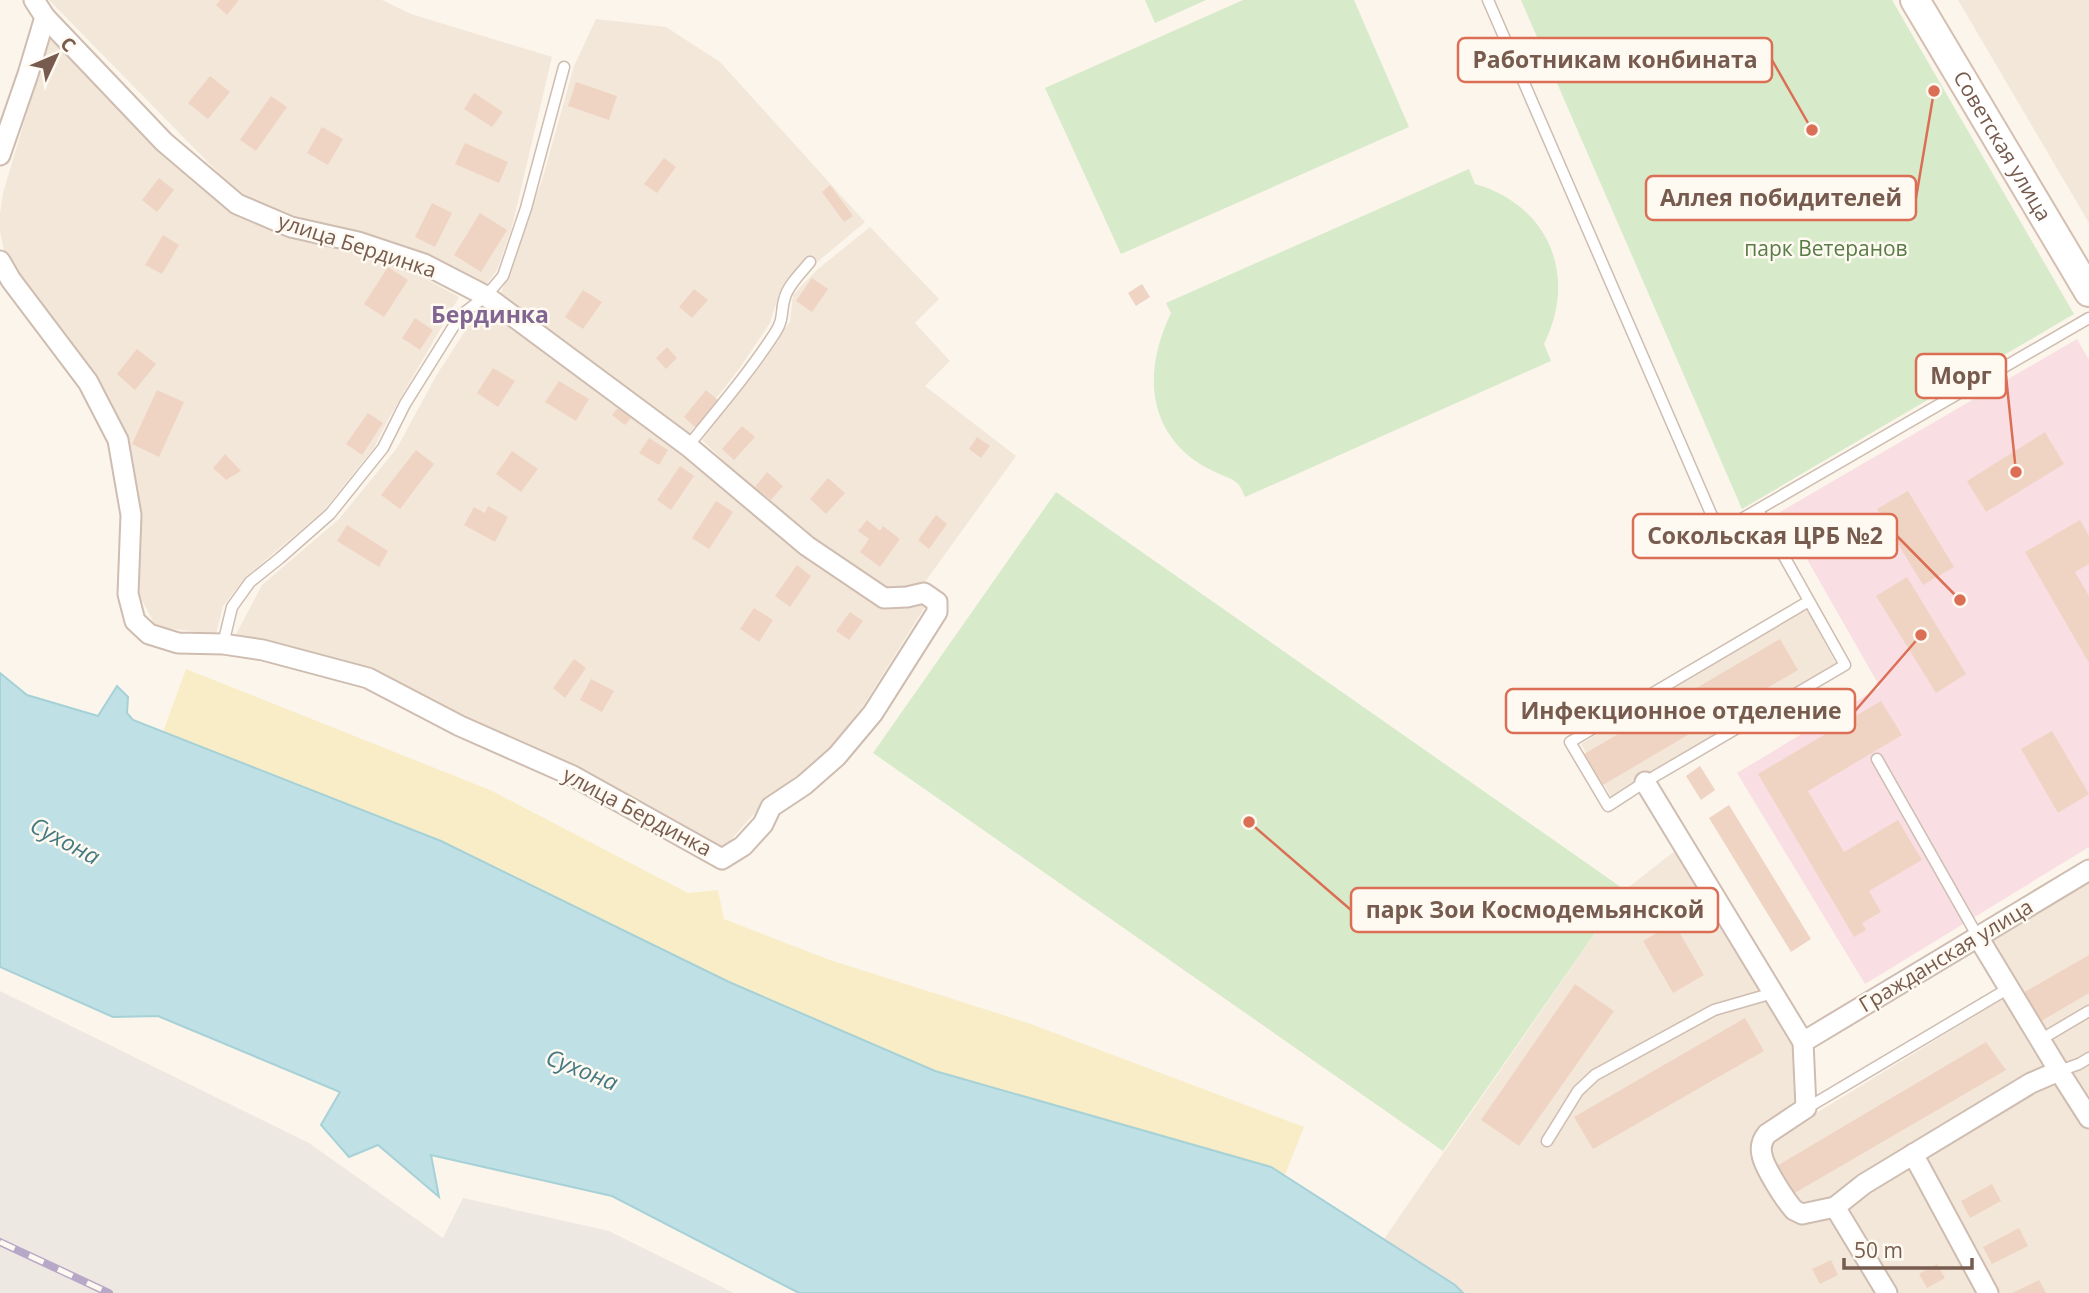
<svg xmlns="http://www.w3.org/2000/svg" width="2089" height="1293" viewBox="0 0 2089 1293" font-family="'Open Sans',sans-serif">
<rect width="100%" height="100%" fill="#fcf5eb"/>
<g fill="#f3e7d9">
<polygon points="49,0 382,0 411,14 552,57 512,227 497,270 486,285 429,256 297,221 241,196"/>
<polygon points="1958,0 2089,0 2089,223"/>
<polygon points="596,19 666,27 720,62 865,222 779,294 770,323 739,369 688,435 501,293 543,177 574,66"/>
<polygon points="49,38 157,145 232,212 391,260 459,297 389,418 374,448 324,510 247,576 223,606 216,634 156,627 136,589 141,517 127,437 98,379 5,256 0,231 0,214 3,193"/>
<polygon points="870,227 939,299 915,323 950,361 925,386 1016,456 922,586 926,605 865,703 828,751 767,799 722,850 370,669 234,638 262,585 339,519 397,448 436,376 480,308 752,489 702,440 790,322 793,295 818,269"/>
<polygon points="1807,608 1836,664 1611,797 1581,744"/>
<polygon points="1676,850 1794,1045 1795,1107 1756,1131 1751,1158 1784,1210 1799,1222 1825,1220 1833,1215 1875,1293 1463,1293 1455,1285 1384,1239 1625,890"/>
<polygon points="2089,876 2089,1102 1987,938"/>
<polygon points="2006,997 2050,1068 2032,1072 1830,1198 1800,1202 1768,1154 1774,1139"/>
<polygon points="2056,1081 2089,1130 2089,1293 1996,1293 1925,1157 2037,1087"/>
<polygon points="1910,1166 1980,1293 1892,1293 1847,1208 1869,1188"/>
</g>
<polygon fill="#eee8e3" points="0,991 309,1143 443,1238 463,1198 609,1231 734,1293 0,1293"/>
<polygon fill="#f9dee3" points="2077,339 2089,360 2089,847 1865,984 1737,773 1880,687 1780,512"/>
<g fill="#d7eac9">
<polygon points="1145,0 1206,0 1155,23"/>
<polygon points="1243,0 1354,0 1409,127 1121,254 1045,88"/>
<polygon points="1521,0 1892,0 2074,314 1742,509"/>
<path d="M 1469,169 L 1475,184 C 1549,205 1578,276 1544,344 L 1551,361 L 1245,497 C 1243,493 1241,486 1237,483 C 1232,478 1220,475 1213,471 C 1206,468 1200,464 1194,460 C 1144,422 1146,365 1171,313 L 1166,303 Z"/>
<polygon points="1056,492 1625,890 1443,1151 873,753"/>
</g>
<polygon fill="#f9edc7" points="186,669 490,790 688,893 718,890 724,919 827,959 1028,1023 1304,1127 1285,1175 1271,1167 935,1071 729,982 163,732"/>
<polygon fill="#bfe1e6" stroke="#a6d1d7" stroke-width="2" points="0,673 27,695 98,716 117,686 128,697 127,713 133,720 441,841 729,982 935,1071 1271,1167 1455,1285 1463,1293 799,1293 612,1196 431,1155 439,1197 378,1145 349,1157 321,1125 340,1092 158,1016 113,1017 0,967"/>
<g fill="#f0d4c3">
<polygon points="220,0 239,0 227,15 216,5"/>
<polygon points="210,76 230,92 208,119 188,103"/>
<polygon points="576,82 617,96 609,120 568,106"/>
<polygon points="474,93 503,112 492,127 464,109"/>
<polygon points="271,96 287,107 256,151 240,140"/>
<polygon points="322,127 343,139 328,165 307,153"/>
<polygon points="465,143 508,162 499,183 455,164"/>
<polygon points="664,158 676,167 657,193 644,184"/>
<polygon points="159,178 174,190 157,212 142,200"/>
<polygon points="830,185 853,216 844,222 822,192"/>
<polygon points="432,203 452,213 435,247 415,237"/>
<polygon points="480,213 507,230 481,272 454,255"/>
<polygon points="163,235 179,245 162,274 145,265"/>
<polygon points="388,267 408,280 384,317 364,304"/>
<polygon points="812,278 828,289 812,312 796,301"/>
<polygon points="1142,284 1150,297 1136,306 1128,293"/>
<polygon points="694,289 708,300 692,318 679,307"/>
<polygon points="583,290 602,302 583,329 565,317"/>
<polygon points="415,318 433,330 420,350 402,338"/>
<polygon points="667,347 677,358 666,369 656,358"/>
<polygon points="137,349 156,364 135,390 117,374"/>
<polygon points="493,368 515,381 498,407 477,393"/>
<polygon points="559,381 589,399 576,421 545,402"/>
<polygon points="157,390 184,402 159,457 132,444"/>
<polygon points="706,390 719,401 696,428 684,417"/>
<polygon points="618,408 631,418 625,425 612,415"/>
<polygon points="368,413 383,423 362,455 346,444"/>
<polygon points="742,426 755,437 734,460 722,449"/>
<polygon points="2045,432 2064,464 1986,512 1967,481"/>
<polygon points="977,437 990,446 981,458 969,449"/>
<polygon points="649,438 668,450 659,465 639,453"/>
<polygon points="416,450 434,464 400,509 381,495"/>
<polygon points="512,451 538,469 521,492 496,474"/>
<polygon points="225,454 241,471 226,480 213,468"/>
<polygon points="680,466 694,476 671,510 657,500"/>
<polygon points="767,472 783,486 771,500 755,487"/>
<polygon points="828,478 845,493 826,514 810,499"/>
<polygon points="1908,491 1954,567 1923,585 1877,509"/>
<polygon points="716,501 733,512 709,549 692,538"/>
<polygon points="488,506 508,517 495,542 464,525 474,507 485,513"/>
<polygon points="936,515 947,524 929,549 918,540"/>
<polygon points="867,520 880,531 883,526 900,539 880,567 860,552 869,539 858,531"/>
<polygon points="2080,520 2089,536 2089,564 2075,572 2089,596 2089,663 2025,552"/>
<polygon points="347,525 388,551 379,567 337,541"/>
<polygon points="797,565 811,576 790,607 775,596"/>
<polygon points="1907,577 1966,674 1936,693 1876,596"/>
<polygon points="754,608 773,620 759,642 740,629"/>
<polygon points="850,612 863,621 849,640 836,631"/>
<polygon points="1780,639 1798,670 1603,785 1584,754"/>
<polygon points="574,659 586,668 565,698 553,688"/>
<polygon points="591,679 614,691 602,712 580,700"/>
<polygon points="1881,701 1902,735 1808,791 1844,852 1898,820 1922,860 1869,891 1881,912 1862,923 1866,930 1854,937 1758,774"/>
<polygon points="2052,731 2089,794 2058,813 2021,749"/>
<polygon points="1700,766 1715,790 1701,800 1686,776"/>
<polygon points="1729,805 1811,939 1791,952 1709,818"/>
<polygon points="1674,923 1704,975 1673,993 1643,941"/>
<polygon points="2089,955 2089,993 2038,1023 2021,994"/>
<polygon points="1575,984 1614,1011 1519,1146 1481,1120"/>
<polygon points="1745,1018 1764,1051 1593,1149 1574,1117"/>
<polygon points="1986,1042 2006,1070 1793,1194 1775,1167"/>
<polygon points="1992,1184 2001,1201 1970,1218 1961,1201"/>
<polygon points="2019,1228 2028,1246 1992,1264 1983,1247"/>
<polygon points="1831,1260 1838,1275 1820,1284 1812,1269"/>
<polygon points="1937,1264 1945,1278 1927,1288 1919,1274"/>
<polygon points="2039,1280 2046,1293 2012,1293"/>
</g>
<g fill="none" stroke-linecap="round" stroke-linejoin="round">
<defs>
<g id="lane">
<polyline points="1488,0 1719,532 2089,318"/>
<path d="M 688,446 C 718,409 749,373 775,333 C 785,318 780,311 785,297 C 789,284 802,272 810,262"/>
<polyline points="1758,510 1845,665 1645,782 1608,806 1570,742 1809,601"/>
<polyline points="223,644 232,607 250,582 280,558 330,514 383,448 405,404 460,316 486,296 503,276 526,208 564,67"/>
<polyline points="1877,759 1978,937"/>
<polyline points="2040,1040 2089,1011"/>
<polyline points="2059,1071 2079,1064 2089,1058"/>
<polyline points="1807,1108 2009,988"/>
<polyline points="1547,1141 1578,1091 1595,1075 1714,1010 1773,993"/>
</g>
<g id="street">
<polyline points="0,155 28,74 45,17"/>
<polyline points="0,261 11,280 88,382 118,440 131,515 128,594 135,621 149,634 178,643 223,644 263,650 368,678 460,726 573,776 722,859 743,846 763,824 771,807 804,785 837,756 873,713 937,612 937,602 924,593 907,597 884,598 807,546 688,446 486,296 424,264 358,242 291,227 237,204 164,142 45,17 34,0"/>
<path d="M 1645,782 L 1803,1042 L 1806,1108 L 1767,1134 C 1762,1140 1760,1147 1762,1155 C 1764,1167 1785,1200 1794,1210 L 1802,1214 L 1835,1207 L 1864,1184 L 2031,1083 L 2059,1071"/>
<polyline points="1978,937 2059,1071 2089,1118"/>
<polyline points="1803,1042 2089,870"/>
<polyline points="1913,1154 1988,1293"/>
<polyline points="1835,1207 1887,1293"/>
</g>
<g id="secondary">
<path id="s1" d="M 1915,0 L 2089,292"/>
</g>
</defs>
<use href="#lane" stroke="#cebdb0" stroke-width="13"/>
<use href="#street" stroke="#cebdb0" stroke-width="23"/>
<use href="#secondary" stroke="#d4bfb0" stroke-width="32"/>
<use href="#lane" stroke="#fff" stroke-width="10"/>
<use href="#street" stroke="#fff" stroke-width="19"/>
<use href="#secondary" stroke="#fff" stroke-width="28"/>
<defs>
<polyline id="rail" points="0,1242 109,1293"/>
</defs>
<use href="#rail" stroke="#b8a8c7" stroke-width="8"/>
<use href="#rail" stroke="#fef9f1" stroke-width="5" stroke-dasharray="16" stroke-linecap="butt"/>
</g>
<g text-anchor="middle" stroke-width="5" stroke-linejoin="round" paint-order="stroke">
<g font-size="21" fill="#775b4e" stroke="#fef9f1">
<text dy="7" stroke="none"><textPath href="#s1" startOffset="170">Советская улица</textPath></text>
<text transform="translate(357 246) rotate(18)" y="7">улица Бердинка</text>
<text transform="translate(637 812) rotate(28)" y="7">улица Бердинка</text>
<text transform="translate(1946 956) rotate(-31)" y="7">Гражданская улица</text>
</g>
<g font-size="21" fill="#587c46" stroke="#fef9f1">
<text x="1826" y="256">парк Ветеранов</text>
</g>
<g font-size="23" font-weight="bold" fill="#826692" stroke="#fef9f1">
<text x="490" y="323">Бердинка</text>
</g>
<g font-size="23" font-style="italic" fill="#457a82" stroke="#fef9f1">
<text transform="translate(65 841) rotate(28)" y="8">Сухона</text>
<text transform="translate(582 1070) rotate(22)" y="8">Сухона</text>
</g>
</g>
<path fill="none" stroke="#db6f56" stroke-width="2.5" d="M1812 130L1772 60M1934 91L1916 198M2016 472L2006 376M1960 600L1897 536M1921 635L1855 711M1249 822L1351 910"/>
<g fill="#db6f56" stroke="#fef9f1" stroke-width="2.5">
<circle cx="1812" cy="130" r="7"/>
<circle cx="1934" cy="91" r="7"/>
<circle cx="2016" cy="472" r="7"/>
<circle cx="1960" cy="600" r="7"/>
<circle cx="1921" cy="635" r="7"/>
<circle cx="1249" cy="822" r="7"/>
</g>
<g fill="#fef9f1" stroke="#db6f56" stroke-width="2.5">
<rect x="1458" y="38" width="314" height="44" rx="7"/>
<rect x="1646" y="176" width="270" height="44" rx="7"/>
<rect x="1916" y="354" width="90" height="44" rx="7"/>
<rect x="1633" y="514" width="264" height="44" rx="7"/>
<rect x="1506" y="689" width="349" height="44" rx="7"/>
<rect x="1351" y="888" width="367" height="44" rx="7"/>
</g>
<g font-size="23" text-anchor="middle" font-weight="bold" fill="#775b4e">
<text x="1615" y="68">Работникам конбината</text>
<text x="1781" y="206">Аллея побидителей</text>
<text x="1961" y="384">Морг</text>
<text x="1765" y="544">Сокольская ЦРБ №2</text>
<text x="1681" y="719">Инфекционное отделение</text>
<text x="1535" y="918">парк Зои Космодемьянской</text>
</g>
<g transform="translate(56 56) rotate(46)" stroke="#fef9f1" stroke-width="5" paint-order="stroke">
<path d="M0-5L12 26L0 18L-12 26Z" fill="#775b4e"/>
<text y="-10" font-size="19" font-weight="bold" text-anchor="middle" fill="#775b4e">С</text>
</g>
<path d="M1844 1258v10h128v-10" fill="none" stroke="#775b4e" stroke-width="3.5"/>
<text x="1854" y="1258" font-size="21" fill="#775b4e" stroke="#fef9f1" stroke-width="5" paint-order="stroke">50 m</text>
</svg>
